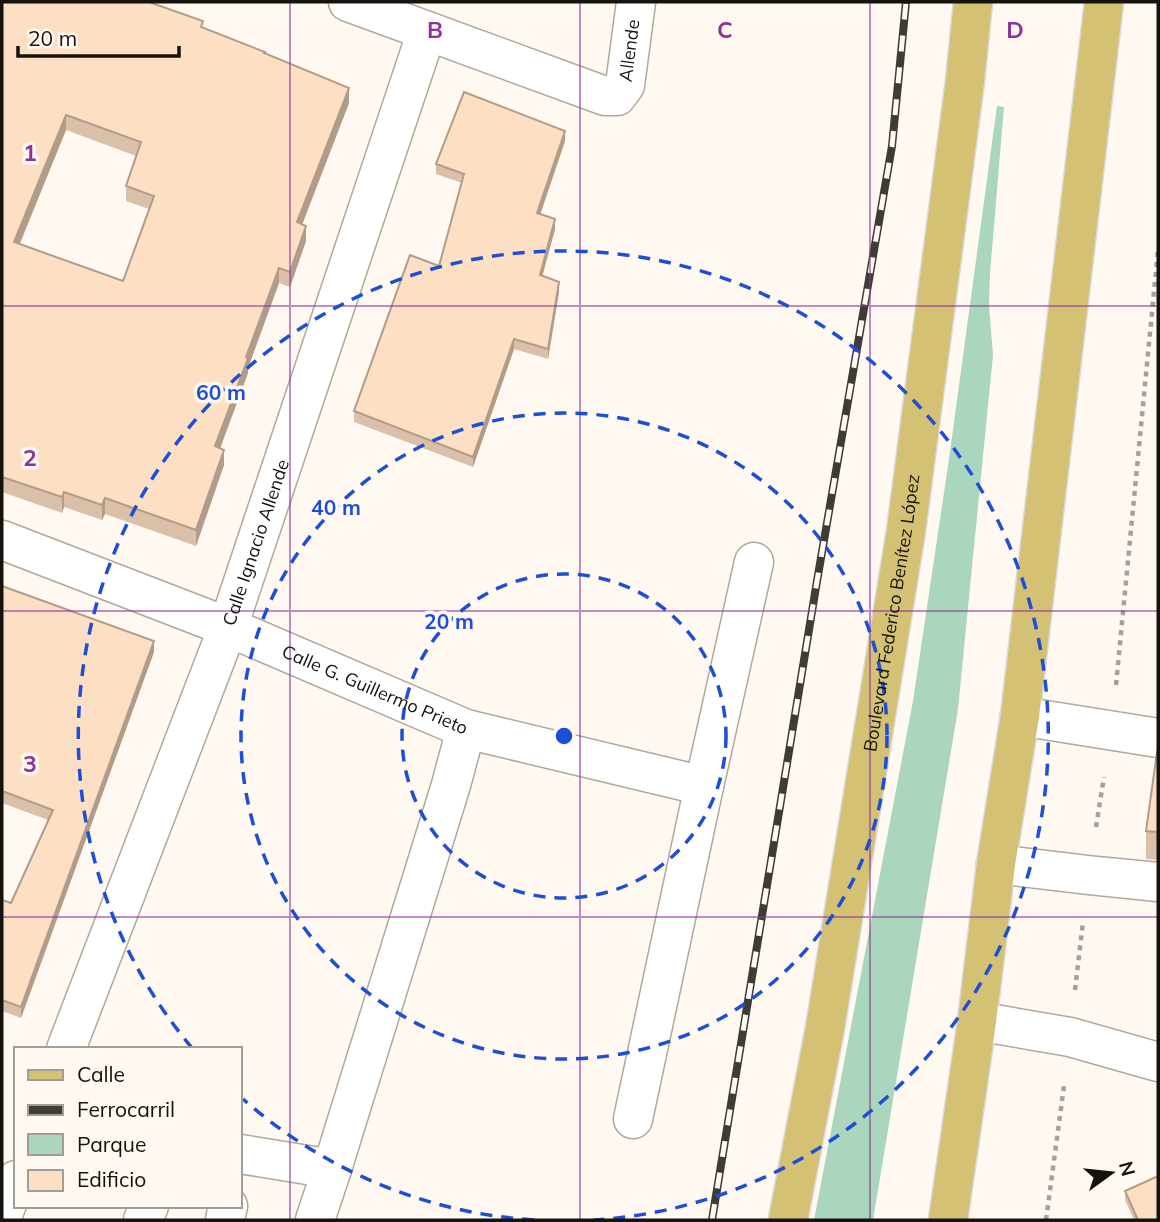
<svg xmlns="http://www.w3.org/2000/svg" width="1160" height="1222" viewBox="0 0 1160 1222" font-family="Mulish,sans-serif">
<rect width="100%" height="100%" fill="#fff9f2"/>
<polygon fill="#abd6be" points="997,106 1004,107 990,273 989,306 993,355 958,709 873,1220 814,1220 913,701 949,459"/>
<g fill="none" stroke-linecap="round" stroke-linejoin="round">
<defs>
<g id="minor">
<path id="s1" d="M 348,2 L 605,96 L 617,96 L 625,85 L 636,2"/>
<path id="s2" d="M 2,540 L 228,627 L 466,729 L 704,786 L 633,1119"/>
<polyline points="1020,716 1158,738"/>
<polyline points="704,786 754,562"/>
<polyline points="996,864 1088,875 1158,882"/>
<polyline points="977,1021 1070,1037 1158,1062"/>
<path id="s3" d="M 66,1049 L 228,627 L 427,31"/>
<polyline points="240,1154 332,1169"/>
<polyline points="2,1217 16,1180"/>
<polyline points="143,1220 149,1206"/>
<polyline points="225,1220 228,1206"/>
<polyline points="315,1220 332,1169 451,785 466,729"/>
</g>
<g id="major">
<path id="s4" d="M 788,1220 L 825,1028 L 906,531 L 965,81 L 973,2"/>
<polyline points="948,1220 977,1021 996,864 1020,716 1104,2"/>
</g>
</defs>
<use href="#minor" stroke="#b1a89c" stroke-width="41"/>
<use href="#major" stroke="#dad9d9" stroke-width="41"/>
<g stroke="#a4a09a" stroke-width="4.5" stroke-dasharray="5 5" stroke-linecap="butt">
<polyline points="1116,685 1158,250"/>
<polyline points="1096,827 1104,777"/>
<polyline points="1075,990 1083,922"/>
<polyline points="1046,1220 1064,1086"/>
</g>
<use href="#minor" stroke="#fff" stroke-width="38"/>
<use href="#major" stroke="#d4c173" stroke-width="38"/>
<defs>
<polyline id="rail" points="712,1220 817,581 892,146 906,2"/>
</defs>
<use href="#rail" stroke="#3f3c37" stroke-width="8"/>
<use href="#rail" stroke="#fff9f2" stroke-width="5" stroke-dasharray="16" stroke-linecap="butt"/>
</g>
<g fill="#dac0a9" fill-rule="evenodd">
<path d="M 2,2 L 203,28 L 265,53 L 349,103 L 302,224 L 306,241 L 290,287 L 279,283 L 248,368 L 248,373 L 220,448 L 224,465 L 196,546 L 105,514 L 102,520 L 64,507 L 62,513 L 2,492 ZM 66,130 L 136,156 L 126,186 L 126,201 L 149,209 L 123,281 L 20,244 Z"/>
<polygon points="565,141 540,214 555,229 542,276 559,292 548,359 514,349 473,467 354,422 354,411 439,266 462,183 436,174 436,164"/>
<polygon points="2,586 154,652 21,1018 2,1011 2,900 11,903 48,820 2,803"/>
<polygon points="1158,752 1158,860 1146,859 1146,831"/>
<polygon points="1125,1191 1158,1220 1134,1220 1125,1200"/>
</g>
<g fill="#b19c89">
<polygon points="349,88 349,103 297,238 297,222"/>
<polygon points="66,115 66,130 14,257 14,242"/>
<polygon points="565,131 565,141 537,224 537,213"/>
<polygon points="555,219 555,229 540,285 540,275"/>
<polygon points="306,226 306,241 290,287 290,272"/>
<polygon points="279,268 279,283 248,368 248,373 215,462 215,446 246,357"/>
<polygon points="559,282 559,292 548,359 548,349"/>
<polygon points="514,339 514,349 473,467 473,457"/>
<polygon points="224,450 224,465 196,546 196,530"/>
<polygon points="64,492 64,507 62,513 62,497"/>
<polygon points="105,498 105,514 102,520 102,505"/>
<polygon points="154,641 154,652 21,1018 21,1007"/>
</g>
<g fill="#fddfc4" stroke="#b19c89" stroke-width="2" fill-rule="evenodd">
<path d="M 2,2 L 149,2 L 203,21 L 201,27 L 265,52 L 264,53 L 349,88 L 297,222 L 306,226 L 290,272 L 279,268 L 246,357 L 248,358 L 215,446 L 224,450 L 196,530 L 105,498 L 102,505 L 64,492 L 62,497 L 2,477 ZM 66,115 L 141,142 L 126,186 L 154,196 L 123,281 L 14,242 Z"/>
<polygon points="464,92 565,131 537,213 555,219 540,275 559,282 548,349 514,339 473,457 354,411 410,255 439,266 464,174 436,164"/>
<polygon points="2,586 154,641 21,1007 2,1000 2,900 11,903 53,810 2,791"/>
<polygon points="1157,752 1158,752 1158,832 1146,831"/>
<polygon points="1158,1176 1158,1220 1138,1220 1125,1191"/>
</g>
<path fill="none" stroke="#8d319b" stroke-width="2" stroke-opacity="0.55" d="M 290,2 L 290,1220M 580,2 L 580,1220M 870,2 L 870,1220M 2,306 L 1158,306M 2,611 L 1158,611M 2,917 L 1158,917"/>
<g fill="none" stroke="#1d4ed8" stroke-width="3.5" stroke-dasharray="12 9">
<circle cx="564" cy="736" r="162"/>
<circle cx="564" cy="736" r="323"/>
<path d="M534 1220A485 485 0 0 1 243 1099M192 1048A485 485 0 1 1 594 1220"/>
</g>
<g text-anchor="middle" stroke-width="7" stroke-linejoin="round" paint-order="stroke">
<g font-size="18" fill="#16130f" stroke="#fff9f2">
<text dy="6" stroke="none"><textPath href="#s1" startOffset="334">Allende</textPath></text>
<text dy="6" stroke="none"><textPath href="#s3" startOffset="541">Calle Ignacio Allende</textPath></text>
<text dy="6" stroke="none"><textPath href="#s4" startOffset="616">Boulevard Federico Benítez López</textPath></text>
<text dy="6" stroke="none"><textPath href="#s2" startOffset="402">Calle G. Guillermo Prieto</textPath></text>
</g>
</g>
<g font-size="23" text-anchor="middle" font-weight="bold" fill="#8d319b" stroke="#fff9f2" stroke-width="7" stroke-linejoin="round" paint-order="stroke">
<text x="435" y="38">B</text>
<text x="725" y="38">C</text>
<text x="1015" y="38">D</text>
<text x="30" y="161">1</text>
<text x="30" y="466">2</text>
<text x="30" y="772">3</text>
</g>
<circle cx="564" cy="736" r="10" fill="#1d4ed8" stroke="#fff9f2" stroke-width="3.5"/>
<g font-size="21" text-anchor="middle" font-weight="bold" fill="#1d4ed8" stroke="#fff9f2" stroke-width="7" stroke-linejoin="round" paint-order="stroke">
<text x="221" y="400">60 m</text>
<text x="336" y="515">40 m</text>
<text x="449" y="629">20 m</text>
</g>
<rect width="1160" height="1222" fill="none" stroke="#16130f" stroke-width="7"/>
<rect x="14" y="1047" width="228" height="161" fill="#fff9f2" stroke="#a29d97" stroke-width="2"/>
<rect x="28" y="1070" width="35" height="10" fill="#d4c173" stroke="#a29d97" stroke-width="2"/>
<text x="77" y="1082" font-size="21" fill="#16130f">Calle</text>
<rect x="28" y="1105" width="35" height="10" fill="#3f3c37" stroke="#a29d97" stroke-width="2"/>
<text x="77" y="1117" font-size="21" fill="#16130f">Ferrocarril</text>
<rect x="28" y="1134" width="35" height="21" fill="#abd6be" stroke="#a29d97" stroke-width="2"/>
<text x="77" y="1152" font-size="21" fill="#16130f">Parque</text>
<rect x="28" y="1170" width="35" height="21" fill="#fddfc4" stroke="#a29d97" stroke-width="2"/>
<text x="77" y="1187" font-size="21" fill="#16130f">Edificio</text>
<g transform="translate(1111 1173) rotate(75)" stroke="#fff9f2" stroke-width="5" paint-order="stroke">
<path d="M0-5L12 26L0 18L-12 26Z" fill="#16130f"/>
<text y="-10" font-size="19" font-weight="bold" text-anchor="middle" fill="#16130f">N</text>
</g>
<path d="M18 46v10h161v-10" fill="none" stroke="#16130f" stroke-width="3.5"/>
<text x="28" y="46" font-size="21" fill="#16130f" stroke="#fff9f2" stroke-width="5" paint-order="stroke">20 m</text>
</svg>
